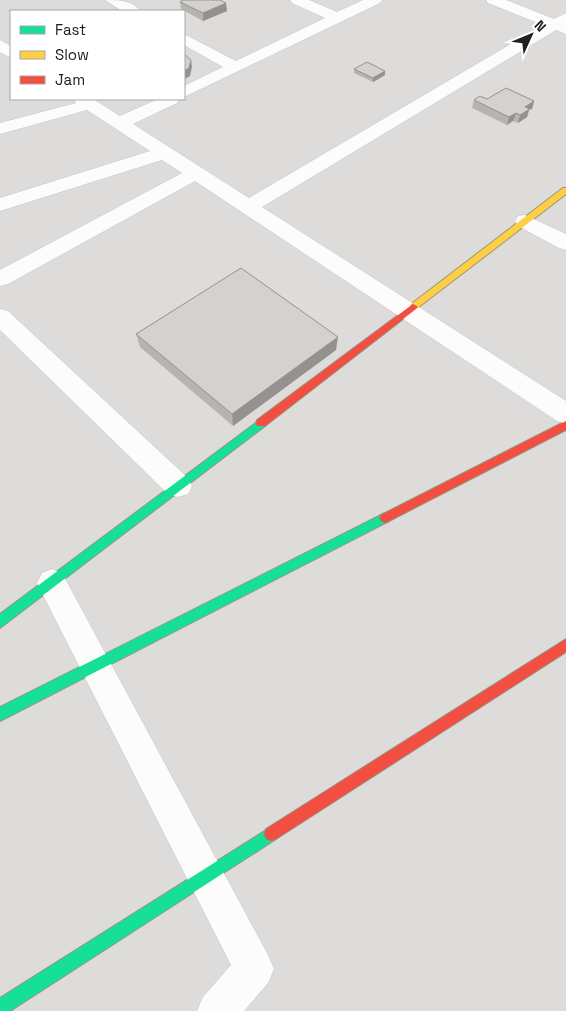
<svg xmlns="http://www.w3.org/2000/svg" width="566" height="1011" viewBox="0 0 566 1011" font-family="'Space Grotesk',sans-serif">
<rect width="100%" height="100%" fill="#efede9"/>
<path fill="#dedcda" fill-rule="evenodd" d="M 0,0 L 566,0 L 566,1011 L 0,1011 ZM 11,11 L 184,11 L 184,99 L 11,99 Z"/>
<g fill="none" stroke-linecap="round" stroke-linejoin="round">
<defs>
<g id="street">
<path d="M 105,0 C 118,0 132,0 140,11 L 122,11 Z"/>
<polygon points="290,0 309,0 337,12 363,0 382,0 380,3 184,97 184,86 223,67 184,45 184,34 236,61 325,18 292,3"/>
<polygon points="486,0 506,0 554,19 566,13 566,34 556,30 262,207 566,401 566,424 557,421 195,181 8,284 0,286 0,270 182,173 162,160 0,211 0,198 150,151 87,110 0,134 0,123 76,103 74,99 93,99 120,116 158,99 179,99 177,103 133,124 249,198 543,25 488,3"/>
<polygon points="0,40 11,46 11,58 0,52"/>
<polygon points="525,215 566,234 566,250 559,248 518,226 515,221 518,216"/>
<polygon points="0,309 8,311 188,478 192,486 188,494 178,497 168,494 0,330"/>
<polygon points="52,569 62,573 268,955 274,969 268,983 244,1011 197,1011 203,997 231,965 42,593 37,583 42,573"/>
</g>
<g id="fast">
<polygon points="261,419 265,420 266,423 265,426 0,628 0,614"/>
<polygon points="385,513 389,515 391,518 389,521 0,721 0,707"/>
<polygon points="271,827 276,829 278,834 276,839 10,1011 0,1011 0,998"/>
</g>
<polygon id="slow" points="563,188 566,188 566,194 416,309 410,309 410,305"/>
<g id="jam">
<polygon points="413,304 418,307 416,309 265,426 257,426 256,423 257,420"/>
<polygon points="566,421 566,430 389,521 385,523 381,521 379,518 381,515"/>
<polygon points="566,639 566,652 276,839 271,841 266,839 264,834 266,829"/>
</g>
</defs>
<use href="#street" stroke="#c7c6c5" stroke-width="1"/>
<use href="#fast" stroke="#969881" stroke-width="2"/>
<use href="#slow" stroke="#969881" stroke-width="2"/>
<use href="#jam" stroke="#969881" stroke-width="2"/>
<use href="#street" fill="#fdfcfc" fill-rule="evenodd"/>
<use href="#fast" fill="#16e098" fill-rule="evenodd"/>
<use href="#slow" fill="#ffcf43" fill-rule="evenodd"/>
<use href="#jam" fill="#f24e42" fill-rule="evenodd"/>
</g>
<g fill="#b6b4b1">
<polygon points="180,2 226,3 227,11 203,21 181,9"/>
<polygon points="354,69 385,71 385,75 373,82 354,73"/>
<polygon points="487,99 534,101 532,109 529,110 527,117 518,123 513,121 507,125 472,108 474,100"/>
<polygon points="136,334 336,350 233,426 140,347"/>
</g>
<g fill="#949290">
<polygon points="226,3 227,11 203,21 203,13"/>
<polygon points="191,60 192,67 190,76 185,79 184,71"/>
<polygon points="385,71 385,75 373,82 373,78"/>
<polygon points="534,101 532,109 529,110 527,117 518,123 520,115 525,107"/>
<polygon points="516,113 513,121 507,125 509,117"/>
<polygon points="338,337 336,350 233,426 232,414"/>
</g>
<g fill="#d4d1ce" stroke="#949290">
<polygon points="183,0 220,0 226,3 203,13 180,2"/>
<polygon points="184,54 191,60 189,68 184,71"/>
<polygon points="367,62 385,71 373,78 354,69"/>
<polygon points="506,88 534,101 525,107 530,109 520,115 516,113 509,117 474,100 480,96 487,99"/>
<polygon points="241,268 338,337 232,414 136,334"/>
</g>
<rect x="10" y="10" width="175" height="90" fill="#ffffff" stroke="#a6a6a6"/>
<rect x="20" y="26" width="25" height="8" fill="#16e098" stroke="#a6a6a6"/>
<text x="55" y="35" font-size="15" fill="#202020">Fast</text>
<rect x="20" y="51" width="25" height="8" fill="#ffcf43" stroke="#a6a6a6"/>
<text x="55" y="60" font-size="15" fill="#202020">Slow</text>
<rect x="20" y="76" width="25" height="8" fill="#f24e42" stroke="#a6a6a6"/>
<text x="55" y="85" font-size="15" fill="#202020">Jam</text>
<g transform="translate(531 35) rotate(46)" stroke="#ffffff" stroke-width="4" paint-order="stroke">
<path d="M0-4L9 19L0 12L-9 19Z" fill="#202020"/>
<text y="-8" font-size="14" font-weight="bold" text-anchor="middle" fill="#202020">N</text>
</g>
</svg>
